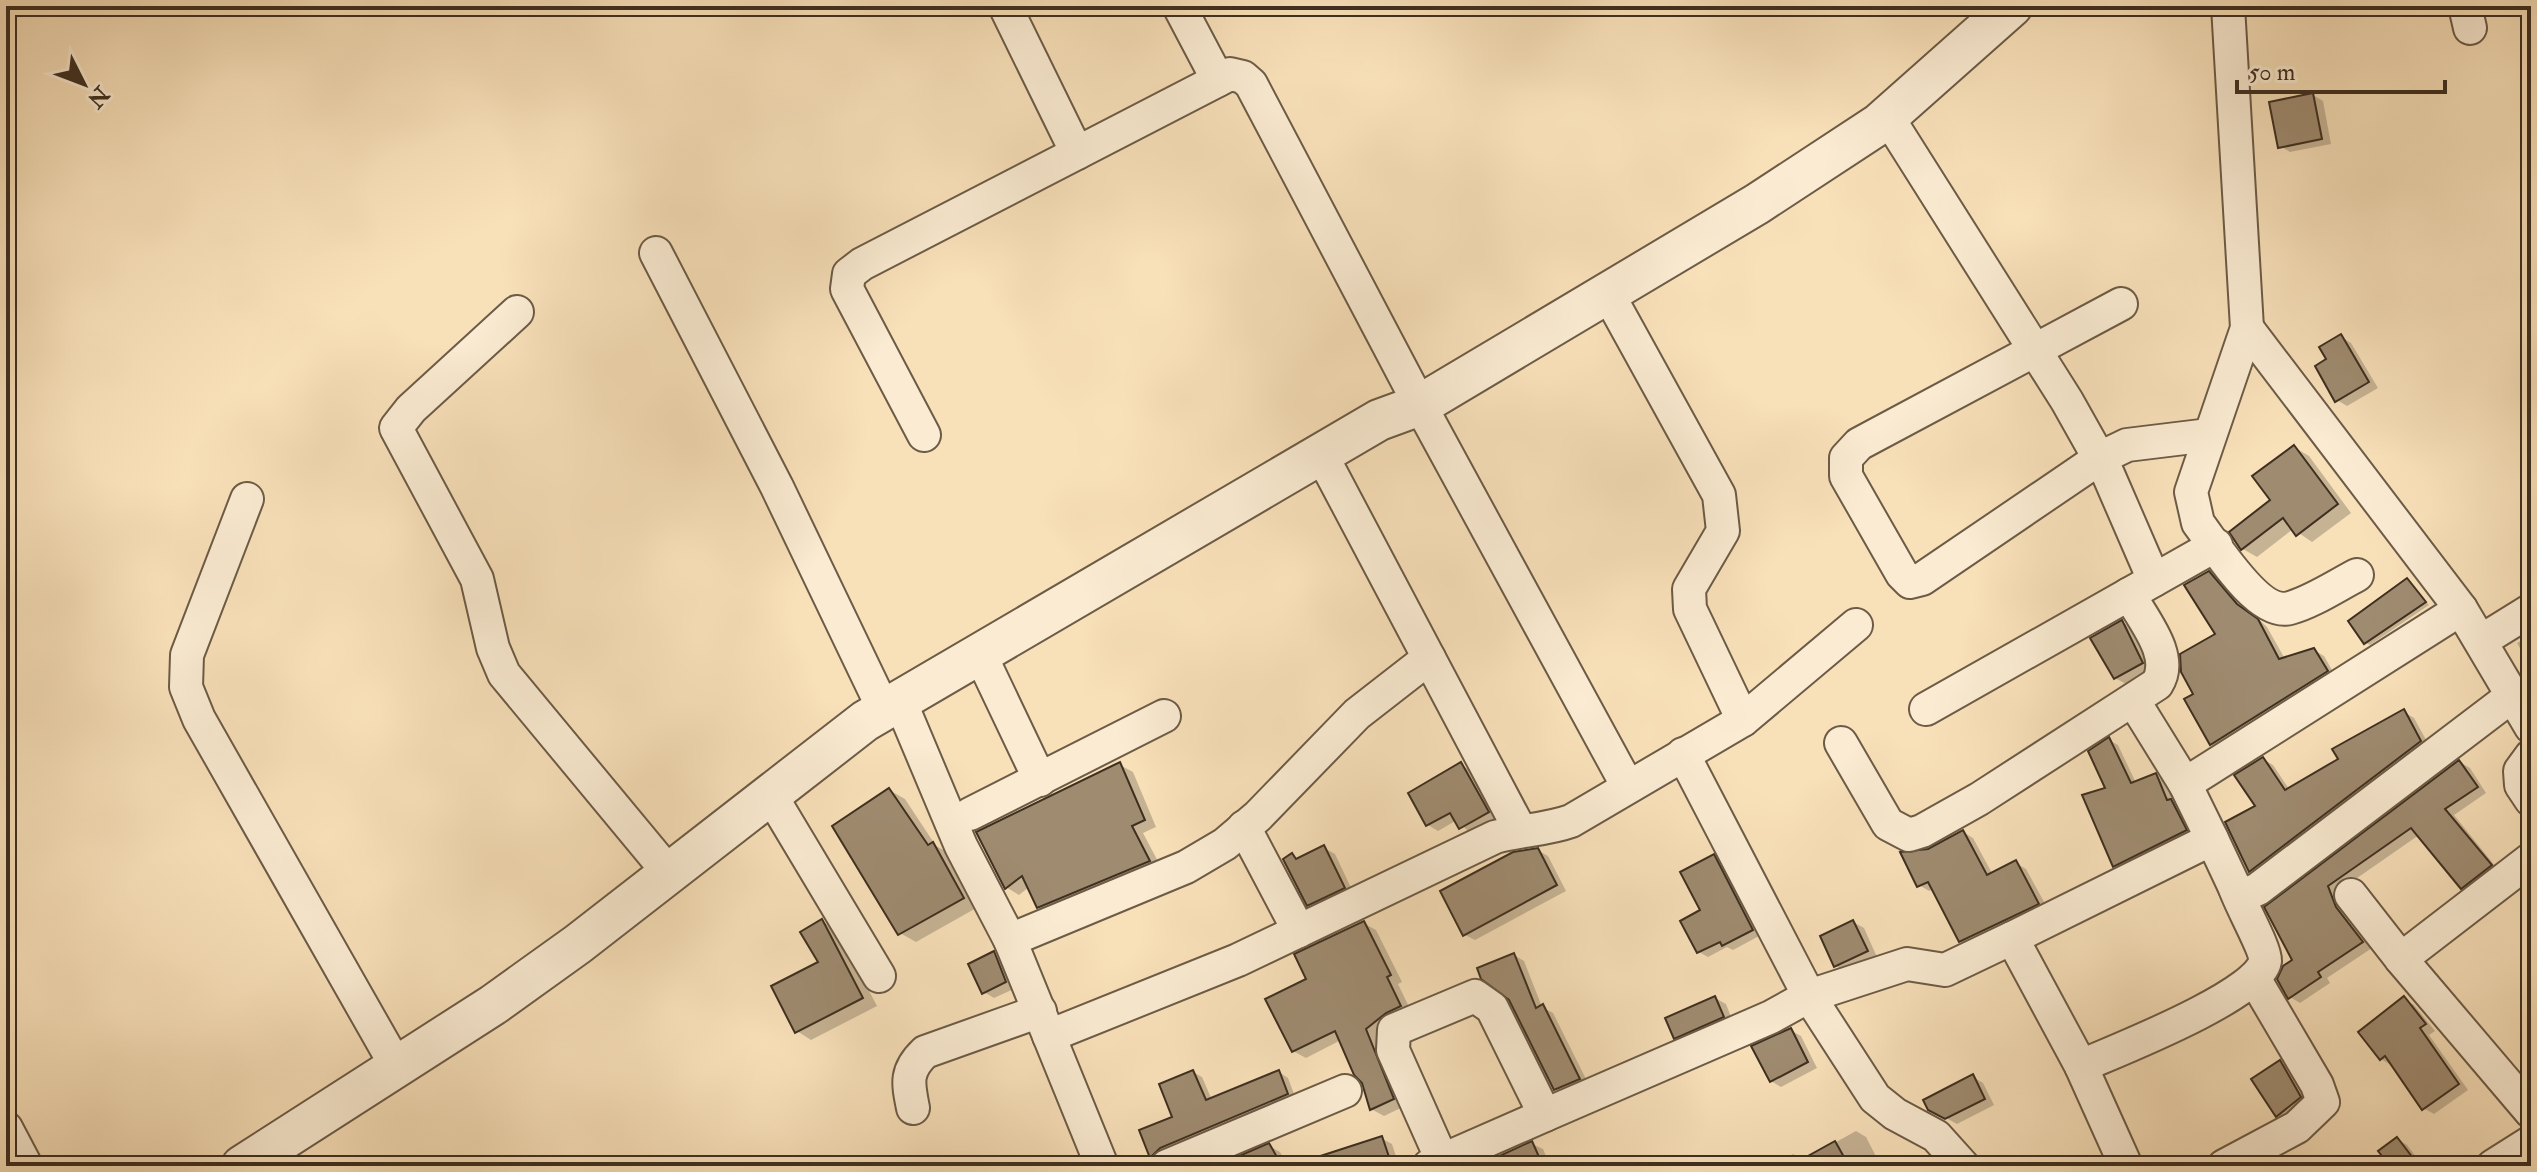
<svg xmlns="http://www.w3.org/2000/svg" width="2537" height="1172" viewBox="0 0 2537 1172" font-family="'IM FELL Double Pica',serif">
<rect width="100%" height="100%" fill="#f8e0b9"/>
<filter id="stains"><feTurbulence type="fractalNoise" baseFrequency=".0025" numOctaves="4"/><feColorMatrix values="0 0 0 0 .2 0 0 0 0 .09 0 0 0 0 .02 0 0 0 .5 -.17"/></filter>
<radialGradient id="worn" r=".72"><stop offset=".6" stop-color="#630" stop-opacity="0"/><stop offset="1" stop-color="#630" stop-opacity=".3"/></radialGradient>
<g fill="#0003">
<polygon points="2313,95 2323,101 2331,144 2290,152 2280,146"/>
<polygon points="2341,337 2351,343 2378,388 2347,406 2337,400 2329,360"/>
<polygon points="2294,447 2309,456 2351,513 2312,542 2293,529 2257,557 2243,549 2232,533 2273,501"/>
<polygon points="2209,573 2267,627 2285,659 2314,650 2324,656 2336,677 2222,750 2212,744 2186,700 2196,694 2218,634"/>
<polygon points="2407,581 2429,605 2370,645 2365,642"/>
<polygon points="2122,622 2133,628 2152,669 2126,684 2115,678"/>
<polygon points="2531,636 2531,668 2517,643"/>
<polygon points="2404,712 2414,718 2430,747 2260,877 2250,871 2263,759 2273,765 2289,789 2340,760"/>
<polygon points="2109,740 2118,745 2136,783 2156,776 2165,781 2194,835 2124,870 2115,865"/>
<polygon points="2460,762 2470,768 2486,793 2454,815 2500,872 2472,893 2462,887 2419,835 2337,892 2372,948 2327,978 2330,983 2300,1003 2290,997 2294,960 2267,908"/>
<polygon points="1120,765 1133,772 1156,827 1143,833 1162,869 1052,914 1039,907 1029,887 1019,895 1006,887"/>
<polygon points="1461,765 1472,771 1498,818 1471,834 1457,820 1438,831 1428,825"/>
<polygon points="889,790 905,799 936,846 949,853 978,907 916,942 900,933"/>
<polygon points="1963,832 1973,838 1993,875 2016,863 2026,869 2048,909 1971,947 1961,941 1934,889 1929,891 1919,885"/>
<polygon points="1324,848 1335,854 1354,894 1319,910 1309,904 1292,856 1300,860"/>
<polygon points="1537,850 1548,856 1566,891 1475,940 1465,935"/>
<polygon points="1714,857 1723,862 1761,935 1733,950 1727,947 1708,957 1699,952"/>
<polygon points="822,921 837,930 877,1006 811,1040 797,1031 821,962"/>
<polygon points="1853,922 1864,928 1877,957 1846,972 1836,966"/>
<polygon points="1363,923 1376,930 1402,982 1398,984 1412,1013 1399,1019 1405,1106 1384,1116 1371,1109 1364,1082 1341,1040 1306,1058 1293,1051 1309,979"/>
<polygon points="994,954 1004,960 1016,988 994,998 984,992"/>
<polygon points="1514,955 1524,961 1542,1007 1553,1013 1589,1085 1566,1095 1556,1089 1511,998"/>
<polygon points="1715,998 1726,1004 1733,1022 1685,1043 1675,1037"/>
<polygon points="2404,999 2414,1005 2435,1031 2429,1035 2468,1090 2434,1114 2423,1108 2391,1065 2381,1059"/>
<polygon points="2531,1022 2531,1038 2523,1028"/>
<polygon points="1790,1030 1801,1036 1817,1068 1781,1087 1771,1081"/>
<polygon points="2280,1062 2290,1068 2310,1103 2288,1121 2278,1115"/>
<polygon points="1193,1072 1202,1077 1212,1100 1279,1072 1288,1078 1296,1099 1161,1162 1152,1157 1142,1131 1175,1118"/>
<polygon points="1973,1077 1983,1083 1994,1105 1957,1124 1930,1109"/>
<polygon points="1856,1131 1866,1137 1881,1166 1771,1166 1793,1154 1804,1160"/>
<polygon points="1381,1138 1392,1144 1399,1166 1345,1166"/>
<polygon points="2397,1139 2407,1145 2423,1166 2392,1166"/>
<polygon points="1532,1144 1543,1149 1550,1166 1500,1166"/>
<polygon points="1269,1146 1280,1152 1288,1166 1247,1166"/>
</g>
<g fill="#9f8b70" stroke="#3e2f20" stroke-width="2">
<polygon points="2313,93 2322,139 2278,148 2269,102"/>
<polygon points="2341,334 2369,382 2335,402 2315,366 2326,359 2319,347"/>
<polygon points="2294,445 2338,504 2296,536 2283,518 2241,550 2229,532 2270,500 2252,476"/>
<polygon points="2209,571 2237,604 2258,619 2279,659 2314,648 2328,671 2210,745 2184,699 2193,694 2181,672 2180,654 2215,634 2184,585"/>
<polygon points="2407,578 2426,602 2364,644 2348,621"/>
<polygon points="2122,620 2143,663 2114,679 2090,638"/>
<polygon points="2404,709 2421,741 2249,872 2225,822 2255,806 2234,775 2263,757 2285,790 2338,759 2332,749"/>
<polygon points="2109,737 2131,783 2156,773 2167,800 2171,799 2187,830 2113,867 2082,795 2105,788 2088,751"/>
<polygon points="2459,760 2478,787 2445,809 2492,865 2461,889 2411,828 2328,886 2336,907 2363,942 2318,972 2321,977 2288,999 2277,979 2283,966 2292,960 2264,907"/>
<polygon points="1120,762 1145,820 1132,826 1150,861 1037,908 1022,876 1005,889 976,832"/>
<polygon points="1461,762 1489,812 1459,829 1450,813 1426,826 1408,793"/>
<polygon points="889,788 928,845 933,842 964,898 898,935 832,826"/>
<polygon points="1963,830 1987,875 2016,860 2039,904 1959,942 1928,882 1917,887 1900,852 1928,849"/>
<polygon points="1324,845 1345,888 1307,906 1283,859 1292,853 1296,859"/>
<polygon points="1538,848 1557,885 1463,936 1440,891 1513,852"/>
<polygon points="1714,854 1753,930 1722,946 1720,942 1697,953 1680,921 1700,910 1680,872"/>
<polygon points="822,919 863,998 795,1033 771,986 818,962 800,932"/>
<polygon points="1853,920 1868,951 1834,967 1820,936"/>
<polygon points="1364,921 1391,975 1387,977 1401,1006 1386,1013 1366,1029 1394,1099 1370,1110 1362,1083 1354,1075 1335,1031 1292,1052 1265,999 1306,979 1294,954"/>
<polygon points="994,951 1006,982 982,994 968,964"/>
<polygon points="1514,953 1536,1008 1543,1004 1580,1079 1554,1090 1509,1000 1481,979 1477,968"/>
<polygon points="1715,996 1724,1017 1674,1039 1665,1018"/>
<polygon points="2404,996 2426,1024 2420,1028 2459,1084 2422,1110 2385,1056 2380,1060 2358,1032"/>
<polygon points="1791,1028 1808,1062 1770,1082 1751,1046"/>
<polygon points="2280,1060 2301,1097 2276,1117 2251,1079"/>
<polygon points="1193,1070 1206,1100 1279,1070 1288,1094 1160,1148 1150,1158 1139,1130 1172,1117 1159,1084"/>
<polygon points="1973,1074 1985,1099 1945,1119 1928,1110 1923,1100"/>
<polygon points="1382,1136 1392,1166 1303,1166 1302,1162"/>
<polygon points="2397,1137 2419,1166 2390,1166 2378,1151"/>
<polygon points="1532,1141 1543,1166 1498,1166 1495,1158"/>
<polygon points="1835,1141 1849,1166 1790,1166"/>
<polygon points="1269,1143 1282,1166 1245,1166 1239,1156"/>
</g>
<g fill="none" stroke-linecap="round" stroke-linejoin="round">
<defs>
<g id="minor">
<polyline points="1005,6 1077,153"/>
<polyline points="1179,6 1218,80"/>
<path d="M 2228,6 L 2247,328 L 2191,492 L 2198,523 C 2215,545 2258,617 2290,608 C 2312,602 2336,586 2357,575"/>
<polyline points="2465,6 2470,28"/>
<polyline points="1887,116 2067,401 2108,474 2154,580"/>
<polyline points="656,253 777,487 884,710"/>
<polyline points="1607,292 1719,495 1723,531 1689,589 1690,609 1743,720"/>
<polyline points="2121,304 1859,444 1846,458 1846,476 1902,574 1910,582 1922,579 2100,458 2127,445 2209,435"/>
<polyline points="517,312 411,409 396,428 477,579 493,648 504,674 669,873"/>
<polyline points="2247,328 2461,609 2531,727"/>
<polyline points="924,435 847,289 849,274 862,264 1230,74 1243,77 1251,84 1420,405 1627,785"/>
<polyline points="1321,454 1520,830"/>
<polyline points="247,499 187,655 186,687 199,719 398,1069"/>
<polyline points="2481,641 2531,610"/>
<polyline points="980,654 1040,780"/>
<polyline points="2133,700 2185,784 2212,839"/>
<polyline points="900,701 961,846 1010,940 1102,1166"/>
<polyline points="1926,709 2216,545"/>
<path d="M 1841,743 L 1888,824 L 1909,835 L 1922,831 L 1979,799 L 2157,684 C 2175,656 2143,620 2129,594"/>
<polyline points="1683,754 1809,996 1875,1098 1895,1114 1936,1136 1963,1166"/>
<polyline points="2531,756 2520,771 2521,785 2531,800"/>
<polyline points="2185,784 2461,609"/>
<polyline points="770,794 879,976"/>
<polyline points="970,814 1164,716"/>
<polyline points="1244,827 1299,931"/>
<polyline points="2531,859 2401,959 2531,1112"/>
<polyline points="2351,895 2401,959"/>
<polyline points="1010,940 1186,867 1225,844 1258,816 1357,714 1429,658"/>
<path d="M 1049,1036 L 1238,960 L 1495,837 C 1520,830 1546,830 1571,821 L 1743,720 L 1856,625"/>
<path d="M 2081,1066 C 2113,1052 2260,995 2265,961 C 2266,949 2240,904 2235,888"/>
<path d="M 913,1108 C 908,1083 905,1071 925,1052 L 1040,1011"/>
<polyline points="6,1128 26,1166"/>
<polyline points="1442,1160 1393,1050 1394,1030 1475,996 1492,1008 1545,1115 1771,1017 1809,996 1907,964 1945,970 2012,938"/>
<polyline points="1167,1166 1345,1091"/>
<polyline points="1429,1166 1545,1115"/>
<polyline points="2126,1166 2081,1066 2012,938 2212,839 2235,888 2247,894 2258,889 2512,696"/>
<polyline points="2224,1166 2297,1127 2323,1102 2317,1085 2254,978"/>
<polyline points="2493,1166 2531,1142"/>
</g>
<polyline id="tertiary" points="242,1166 493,1005 578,944 865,721 1379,420 1420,405 1757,204 1879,124 2012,6"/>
</defs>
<use href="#minor" stroke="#6c5b46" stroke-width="36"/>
<use href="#tertiary" stroke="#6c5b46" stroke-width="44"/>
<use href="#minor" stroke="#faebd2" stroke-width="32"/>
<use href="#tertiary" stroke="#faebd2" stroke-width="40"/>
</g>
<rect width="2537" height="1172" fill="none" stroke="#f8e0b9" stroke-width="32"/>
<rect x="8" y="8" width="2521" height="1156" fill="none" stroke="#3e2f20" stroke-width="4"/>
<rect x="16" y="16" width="2505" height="1140" fill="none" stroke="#3e2f20" stroke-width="2"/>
<g transform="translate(84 84) rotate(132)" stroke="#faebd2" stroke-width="6" paint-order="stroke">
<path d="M0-6L14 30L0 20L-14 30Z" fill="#3e2f20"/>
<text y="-12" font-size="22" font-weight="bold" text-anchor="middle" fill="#3e2f20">N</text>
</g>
<path d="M2237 80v12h208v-12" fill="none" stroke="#3e2f20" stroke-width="4"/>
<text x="2249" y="80" font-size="24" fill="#3e2f20" stroke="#faebd2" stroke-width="6" paint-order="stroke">50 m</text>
<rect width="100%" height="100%" filter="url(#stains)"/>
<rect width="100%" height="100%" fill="url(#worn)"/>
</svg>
